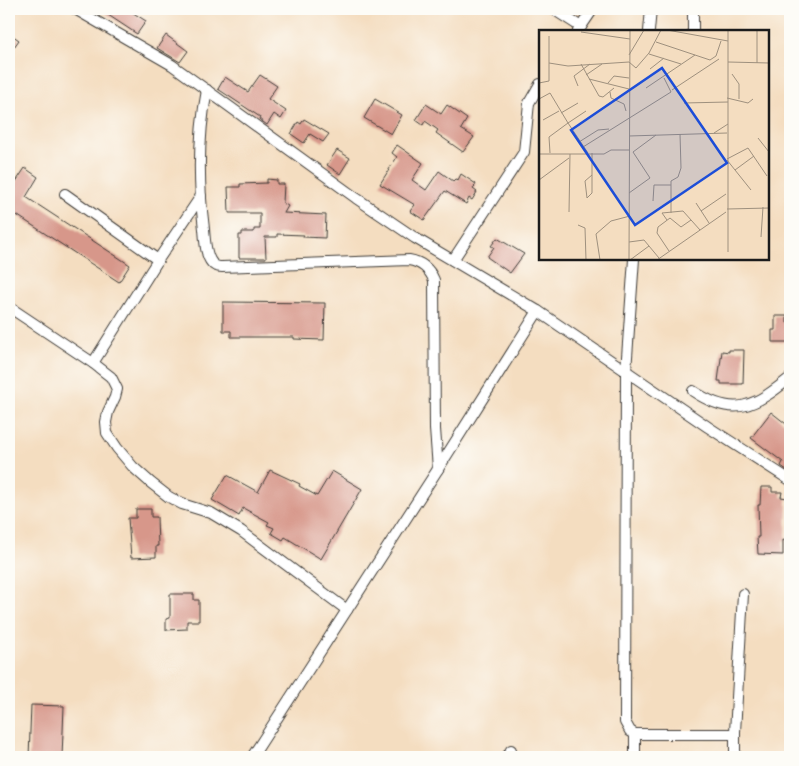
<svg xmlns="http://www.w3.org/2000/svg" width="799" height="766" viewBox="0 0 799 766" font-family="Mynerve,sans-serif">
<rect width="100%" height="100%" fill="#fdfcf7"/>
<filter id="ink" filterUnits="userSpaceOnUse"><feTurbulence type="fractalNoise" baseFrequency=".02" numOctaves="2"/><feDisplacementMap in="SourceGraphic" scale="10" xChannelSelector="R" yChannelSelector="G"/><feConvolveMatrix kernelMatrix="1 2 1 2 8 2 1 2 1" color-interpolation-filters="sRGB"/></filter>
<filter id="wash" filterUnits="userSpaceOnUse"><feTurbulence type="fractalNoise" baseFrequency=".0096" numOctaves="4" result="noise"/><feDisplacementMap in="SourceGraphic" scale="20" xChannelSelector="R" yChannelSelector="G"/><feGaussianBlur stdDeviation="1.12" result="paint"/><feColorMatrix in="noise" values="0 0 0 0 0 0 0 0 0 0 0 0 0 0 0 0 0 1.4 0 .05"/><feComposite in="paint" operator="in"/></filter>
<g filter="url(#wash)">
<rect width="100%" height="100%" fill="#f4ddc0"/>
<g id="blocks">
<g fill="#d7978a">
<polygon points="99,9 127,9 146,21 137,34"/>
<polygon points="9,33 19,40 14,47 9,44"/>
<polygon points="166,35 188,51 180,62 157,48"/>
<polygon points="260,75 277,86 268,99 286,111 281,119 274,114 267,125 259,119 260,117 218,89 225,77 248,92"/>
<polygon points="375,99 402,115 391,134 364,118"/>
<polygon points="426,104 441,114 447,105 467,119 461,129 474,137 463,152 436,133 438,130 425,121 423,125 416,120"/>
<polygon points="304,119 329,134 323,142 310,134 304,143 291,134 298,122 301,124"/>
<polygon points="397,145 423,163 412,180 426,190 439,171 453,181 455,179 458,180 461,174 476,184 473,189 477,192 472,200 469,198 466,204 445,191 424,220 410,211 415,205 380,184 397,157 392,153"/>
<polygon points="337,150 350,158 340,174 327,165"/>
<polygon points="25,168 38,177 26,197 130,265 119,282 9,210 9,192"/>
<polygon points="267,179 277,180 277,184 284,184 283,203 288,206 284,213 326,215 325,238 303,237 304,235 277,234 277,237 265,237 266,258 239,258 239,235 242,235 242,232 254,232 254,229 260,229 260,213 229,213 228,187 240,187 240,184 267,183"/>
<polygon points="497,238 524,254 510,273 487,257 494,247 491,246"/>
<polygon points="223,302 325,303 324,340 294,339 294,337 231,337 231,331 223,331"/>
<polygon points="775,316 787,316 787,323 790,323 790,342 772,342 772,330 775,330"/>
<polygon points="729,350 744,350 743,384 721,384 721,381 718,381 722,351 729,352"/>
<polygon points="771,412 790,427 790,472 781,466 783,462 751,438"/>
<polygon points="270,470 300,484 299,486 317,496 332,471 362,489 321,559 285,537 283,540 271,533 274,528 267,525 269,522 243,508 239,516 212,500 227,475 258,492"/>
<polygon points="761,487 772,487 772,492 782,492 781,497 787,498 786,541 783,540 783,555 758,554 757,537 759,537 758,505 760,505"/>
<polygon points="136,509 151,509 151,517 157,517 158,546 156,546 156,557 131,558 128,518 136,518"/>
<polygon points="170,594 194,594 194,600 199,600 199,621 187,621 187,629 166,630 166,619 170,618"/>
<polygon points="31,705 64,706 62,757 29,757"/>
</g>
</g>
</g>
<g filter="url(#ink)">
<use href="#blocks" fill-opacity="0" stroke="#3c3935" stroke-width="1"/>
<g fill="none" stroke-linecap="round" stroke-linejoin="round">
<defs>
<g id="minor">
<polyline points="75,9 172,65 356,198 415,238 538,311 708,427 790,480"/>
<polyline points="553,9 581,27"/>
<polyline points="578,31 593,9"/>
<polyline points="649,31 651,9"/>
<polyline points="693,31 693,9"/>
<path d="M 207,90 C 198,136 198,182 204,229 C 205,239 205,255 212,263 C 214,266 219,267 222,267 L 409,260 C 421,262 429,268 434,280 L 435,429 L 438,469"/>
<polyline points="65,194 158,260 93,363"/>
<polyline points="634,259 626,371 625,722 630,731 635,734 735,734"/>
<polyline points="158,260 201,196"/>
<polyline points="453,260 524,152 529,103 540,84"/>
<polyline points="9,307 93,363 111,377 117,389 115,397 108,412 106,422 107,433 117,448 133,467 151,483 169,497 182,504 211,513 241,531 347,610"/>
<path d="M 693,391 C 735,419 755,406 790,378"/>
<polyline points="252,757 438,469 538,311"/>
<polyline points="507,757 511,750"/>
<polyline points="635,757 635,734"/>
<polyline points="735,757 735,732 743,594"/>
</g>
</defs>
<use href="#minor" stroke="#3c3935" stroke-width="12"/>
<use href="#minor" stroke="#fff" stroke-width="10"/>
</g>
</g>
<g transform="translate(539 30)">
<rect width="230" height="230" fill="#f4ddc0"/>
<path fill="none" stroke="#9e907e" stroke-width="1" d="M 128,0 L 189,11M 42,2 L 91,9M 117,12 L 171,30 L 177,26 L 182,11M 110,24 L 142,34M 90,25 L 105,0M 189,32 L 230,33M 10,33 L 29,36 L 90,32 L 97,38 L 110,23 L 122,0M 218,33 L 218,0M 42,34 L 60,66 L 64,67 L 75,58M 111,39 L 125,28M 193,44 L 200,54 L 200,69M 47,45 L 63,34M 50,49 L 90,59M 0,53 L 10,51 L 10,6M 69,53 L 75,46 L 90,48M 39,56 L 35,46 L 51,34M 107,58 L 156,25M 133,60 L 180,29M 71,62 L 72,68 L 85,74 L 87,81M 188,68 L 209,73 L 214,69M 0,69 L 11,63 L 29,93 L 47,81M 145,73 L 189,72M 22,83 L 39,73M 4,90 L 20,81M 175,103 L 189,94M 90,106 L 188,103M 219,108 L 230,122M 40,112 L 59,100 L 70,99M 44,117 L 132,62 L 125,48M 11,123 L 10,107 L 29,93 L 49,123M 0,124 L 65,124 L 72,120 L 91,120M 188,129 L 209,118 L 228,146M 188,130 L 212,160M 196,140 L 215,126M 53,145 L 46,151 L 48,168 L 53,163 L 53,123M 0,150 L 30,128M 90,163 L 111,148 L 94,122 L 117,105M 114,171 L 115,155 L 132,155M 157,173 L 170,193M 188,179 L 230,178M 162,181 L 187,164M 30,182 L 31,124M 132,183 L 132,151 L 139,147 L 142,138 L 141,104M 128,190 L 123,183 L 144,181 L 161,200M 39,195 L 46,198 L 47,230M 222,207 L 224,177M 90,212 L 105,210 L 110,216M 130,221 L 118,203 L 119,197 L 131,188 L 142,197 L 152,190M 189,222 L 189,0M 61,230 L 57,204 L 72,191 L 91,186M 90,230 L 91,0M 91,230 L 110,216 L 120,228M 118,230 L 187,182"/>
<path fill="#1d4ed8" fill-opacity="0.15" stroke="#1d4ed8" stroke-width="2.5" d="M 123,38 L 188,133 L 96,195 L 32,100 Z"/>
<rect width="230" height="230" fill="none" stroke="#1c1c1c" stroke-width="2.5"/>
</g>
<rect width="799" height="766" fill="none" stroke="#fdfcf7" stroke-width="30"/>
</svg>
